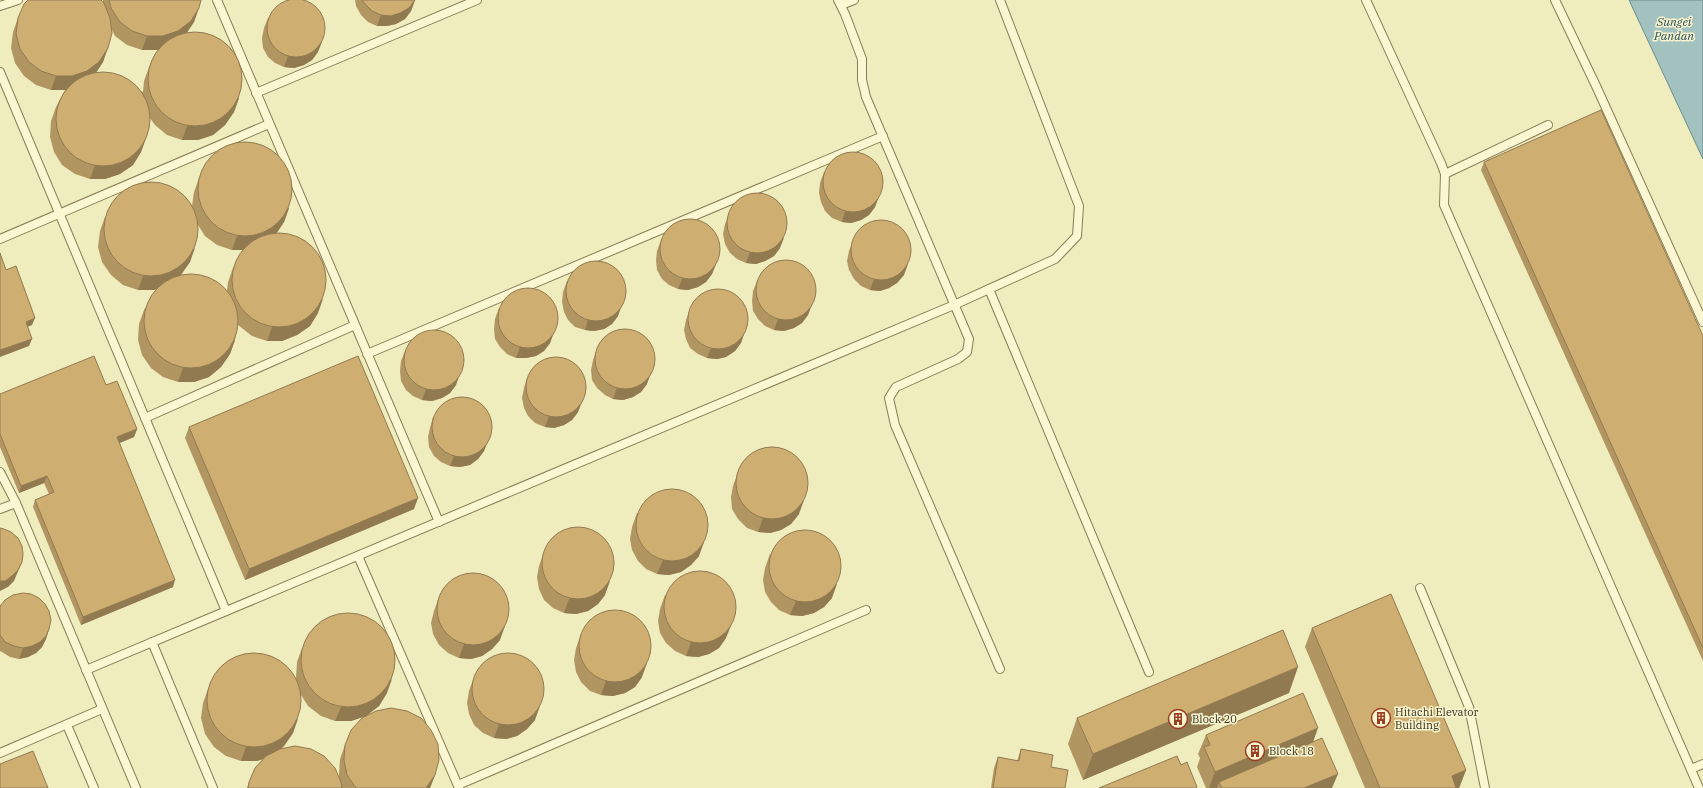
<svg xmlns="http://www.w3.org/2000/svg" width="1703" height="788" viewBox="0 0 1703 788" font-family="'IBM Plex Serif',serif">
<rect width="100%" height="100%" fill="#efecbe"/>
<polygon fill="#a2c1bf" stroke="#698f8e" points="1629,0 1703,0 1703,159"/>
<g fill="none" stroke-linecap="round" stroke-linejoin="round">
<defs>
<g id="lane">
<polyline points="217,0 439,522"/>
<polyline points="838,0 845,14 862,59 862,80 866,97 969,339 967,352 958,359 896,387 889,398 895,425 1000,669"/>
<polyline points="1366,0 1441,163 1445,174 1444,205 1699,788"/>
<polyline points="1555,0 1597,88 1703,322"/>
<polyline points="841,5 854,0"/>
<polyline points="0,6 18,0"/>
<polyline points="0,72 226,611"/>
<polyline points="256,93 477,0"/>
<polyline points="1445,174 1548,125"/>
<polyline points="0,239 269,124"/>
<polyline points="989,289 1149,672"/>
<polyline points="367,354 883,136"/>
<polyline points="145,418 355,325"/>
<polyline points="0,472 16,503 136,788"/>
<polyline points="0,509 16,503"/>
<polyline points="358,556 459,788"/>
<polyline points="1420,588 1469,707 1485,788"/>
<polyline points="152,642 213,788"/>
<polyline points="86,670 954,305 1055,259 1077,236 1079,206 1000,0"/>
<polyline points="67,725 94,788"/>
<polyline points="0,753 102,709"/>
<polyline points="1691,769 1703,764"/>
<polyline points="458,785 866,610"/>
</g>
</defs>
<use href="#lane" stroke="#887c56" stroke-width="10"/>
<use href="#lane" stroke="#faf7d2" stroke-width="8"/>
</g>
<g fill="#b29662" fill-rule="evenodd">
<path d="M 103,0 L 201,0 L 194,22 L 187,33 L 239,98 L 234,112 L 225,125 L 213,135 L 198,140 L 182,140 L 167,135 L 155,125 L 150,118 L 146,138 L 141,152 L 133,165 L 120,174 L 105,179 L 90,179 L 75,174 L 62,165 L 54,152 L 50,137 L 51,121 L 56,107 L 65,90 L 51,90 L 36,85 L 24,76 L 15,63 L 11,48 L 13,32 L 18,18 L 103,2 ZM 112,30 L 115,36 L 127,45 L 142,50 L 158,50 L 149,67 L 144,81 L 143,92 L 96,72 L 103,62 Z"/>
<polygon points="355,0 415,0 411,11 405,19 396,24 387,26 377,26 368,22 361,15 356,6"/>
<polygon points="268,18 318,52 312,60 304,65 294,68 284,67 275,63 268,57 263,48 262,38 264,28"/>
<polygon points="1484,162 1703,336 1703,661 1481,170"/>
<polygon points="824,172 882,187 875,207 869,215 861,220 851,223 842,222 832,218 825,211 821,202 819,193 820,183"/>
<path d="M 199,178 L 289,208 L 284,222 L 277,233 L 318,313 L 310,326 L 297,335 L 282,341 L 267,341 L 252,336 L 238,325 L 235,340 L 230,354 L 221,367 L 209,377 L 194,382 L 178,382 L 163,377 L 151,368 L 142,355 L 138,340 L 139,324 L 144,310 L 157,289 L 154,290 L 138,290 L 123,285 L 111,275 L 102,262 L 98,247 L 100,231 L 105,217 L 192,206 L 194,192 ZM 198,225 L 205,236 L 217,245 L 232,250 L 243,250 L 233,268 L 228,282 L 227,291 L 180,275 L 190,262 Z"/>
<polygon points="729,214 780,248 774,256 765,261 756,264 746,263 737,259 730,253 725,244 723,234 725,224"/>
<polygon points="661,240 716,264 712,274 706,282 698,287 688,290 678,289 669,285 662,279 657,270 656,260 657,251"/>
<polygon points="853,241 904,275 897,283 889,288 880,291 870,290 861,286 854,279 849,270 847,261 849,251"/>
<polygon points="567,281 618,316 612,324 604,329 594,331 585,330 575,327 568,320 564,312 562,302 563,292"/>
<polygon points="757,281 812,304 808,315 802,323 794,328 784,331 774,330 765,326 758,319 753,311 752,301 753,291"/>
<polygon points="499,308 554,332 550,343 544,351 536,356 526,358 516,358 507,354 500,347 495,339 494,329 495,319"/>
<polygon points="690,309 748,323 741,343 735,351 726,357 717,359 707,358 698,354 690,348 686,339 684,330 686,320"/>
<polygon points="597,349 647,384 641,392 633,397 623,400 613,399 605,395 597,388 592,380 591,370 593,360"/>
<polygon points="405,351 456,385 450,393 442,398 432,401 422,400 413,396 406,390 401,381 400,371 401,361"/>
<polygon points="527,378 586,392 578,412 572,420 564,425 554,428 545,427 535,423 528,416 524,408 522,398 524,388"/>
<polygon points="106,385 137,429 134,437 119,443 173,587 81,625 33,507 35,500 49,494 44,483 19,493 0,447 0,394"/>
<polygon points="433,417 491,431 484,451 478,459 470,465 460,467 450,466 441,462 434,456 429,447 428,437 430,428"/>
<polygon points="189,427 414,509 245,580 185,438"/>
<polygon points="738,472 799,514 791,524 781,530 770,533 758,532 747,528 738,519 732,509 731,497 733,486"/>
<polygon points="637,513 699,556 691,565 681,572 669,575 657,574 646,569 638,561 632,550 630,539 632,527"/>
<polygon points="544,552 605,595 598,604 588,611 576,614 564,613 553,608 544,600 539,589 537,577 539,566"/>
<polygon points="770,554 832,598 824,607 814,613 802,616 790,615 779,610 771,602 765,592 763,580 765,568"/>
<polygon points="665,595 726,638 719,648 709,654 698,657 686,656 675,651 666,643 660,633 658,621 660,609"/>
<polygon points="439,597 500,640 492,649 482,656 471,659 459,658 448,653 439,645 433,634 431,623 434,611"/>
<polygon points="0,606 49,629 46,639 42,647 36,653 28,657 19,659 10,657 2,652 0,651"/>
<polygon points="1312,628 1466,770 1459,788 1365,788 1305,647"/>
<polygon points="581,634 642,677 635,687 625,693 613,696 601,695 590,691 581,682 576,672 574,660 576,648"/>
<polygon points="302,648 387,693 379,706 366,716 351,721 335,721 321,716 308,706 301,695 293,733 284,746 281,749 339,778 339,774 340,759 345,745 435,775 430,788 247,788 249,782 263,759 257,761 241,761 226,756 214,747 205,734 201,718 203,703 208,689 296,678 297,662"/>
<polygon points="474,677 535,720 527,729 517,736 506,739 494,738 483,733 474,725 469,714 467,703 469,691"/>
<polygon points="1289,693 1083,780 1068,744 1077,718"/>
<polygon points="1206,735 1314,741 1332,788 1206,788 1197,767 1200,758 1198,754"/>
<polygon points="1021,749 1051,767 1065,788 991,788 994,768 998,757 1017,761"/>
</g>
<g fill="#917a50">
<polygon points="415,0 411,11 405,19 396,24 387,26 377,26 381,15"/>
<polygon points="199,8 194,22 185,35 158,50 142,50 147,36"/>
<polygon points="322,42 318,52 312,60 304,65 294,68 284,67 288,56"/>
<polygon points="108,48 103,62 94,76 67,90 51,90 56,76"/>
<polygon points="239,98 234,112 225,125 213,135 198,140 182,140 187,126"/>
<polygon points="146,138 141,152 133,165 120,174 105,179 90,179 95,165"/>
<polygon points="879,196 875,207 869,215 861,220 851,223 842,222 845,211"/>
<polygon points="289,208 284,222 275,235 248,250 232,250 237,236"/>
<polygon points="784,238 780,248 774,256 765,261 756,264 746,263 750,252"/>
<polygon points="195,248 190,262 181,275 169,285 154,290 138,290 143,276"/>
<polygon points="716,264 712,274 706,282 698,287 688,290 678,289 682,279"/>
<polygon points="908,264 904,275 897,283 889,288 880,291 870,290 874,279"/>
<polygon points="323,299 318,313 310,326 297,335 282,341 267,341 272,327"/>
<polygon points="812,304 808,315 802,323 794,328 784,331 774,330 778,319"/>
<polygon points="622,305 618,316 612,324 604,329 594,331 585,330 588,320"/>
<polygon points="35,318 32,325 23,329 26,322"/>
<polygon points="554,332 550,343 544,351 536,356 526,358 516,358 520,347"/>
<polygon points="744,333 741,343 735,351 726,357 717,359 707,358 711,348"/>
<polygon points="32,339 29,346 0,357 0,350"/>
<polygon points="235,340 230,354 221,367 209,377 194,382 178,382 183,368"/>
<polygon points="651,373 647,384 641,392 633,397 623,400 613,399 617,388"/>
<polygon points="460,374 456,385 450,393 442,398 432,401 422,400 426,389"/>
<polygon points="582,401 578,412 572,420 564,425 554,428 545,427 549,416"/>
<polygon points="137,429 134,437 115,445 117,437"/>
<polygon points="488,441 484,451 478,459 470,465 460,467 450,466 454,456"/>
<polygon points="47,476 44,483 19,493 21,486"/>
<polygon points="418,498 414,509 245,580 249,569"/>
<polygon points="804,500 799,514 791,524 781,530 770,533 758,532 763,518"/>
<polygon points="704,542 699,556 691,565 681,572 669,575 657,574 663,560"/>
<polygon points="22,562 14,581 8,587 0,591 0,581"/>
<polygon points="175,580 173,587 81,625 83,617"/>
<polygon points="610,581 605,595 598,604 588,611 576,614 564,613 569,599"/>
<polygon points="837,584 832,598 824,607 814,613 802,616 790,615 796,601"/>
<polygon points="736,613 726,638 719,648 709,654 698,657 686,656 691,642"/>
<polygon points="505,626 500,640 492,649 482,656 471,659 459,658 464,644"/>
<polygon points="49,629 46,639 42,647 36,653 28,657 19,659 23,648"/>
<polygon points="647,663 642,677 635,687 625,693 613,696 601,695 606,681"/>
<polygon points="1298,667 1289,693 1083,780 1093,754"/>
<polygon points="392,679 387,693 379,706 366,716 351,721 335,721 341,707"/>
<polygon points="540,706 535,720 527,729 517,736 506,739 494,738 499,724"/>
<polygon points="298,719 293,733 284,746 272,756 257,761 241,761 246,747"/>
<polygon points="1318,728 1311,748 1219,782 1217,788 1209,788 1215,772"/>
<polygon points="1466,770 1459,788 1447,788 1452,776"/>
<polygon points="1338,774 1332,788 1304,788"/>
<polygon points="435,775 430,788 426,788"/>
</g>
<g fill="#cfae72" stroke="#917a50">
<circle cx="296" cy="28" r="29"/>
<polygon points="28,0 101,0 104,3 110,18 112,33 108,48 99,62 87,71 72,76 56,76 41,71 29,62 20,49 16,34 18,18 24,4"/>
<polygon points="109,0 201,0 199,8 191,21 178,31 163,36 147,36 132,31 120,22 111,8"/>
<polygon points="362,0 415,0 409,8 400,13 391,16 381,15 372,11 365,4"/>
<circle cx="195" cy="79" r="47"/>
<circle cx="103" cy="119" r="47"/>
<polygon points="1601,110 1703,336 1703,648 1484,162"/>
<circle cx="245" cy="189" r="47"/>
<circle cx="853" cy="182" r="30"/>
<circle cx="151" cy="229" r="47"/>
<circle cx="757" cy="223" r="30"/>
<circle cx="690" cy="249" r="30"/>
<circle cx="881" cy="250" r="30"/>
<circle cx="279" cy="280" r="47"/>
<polygon points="0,253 6,270 16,266 35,318 26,322 32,339 0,350"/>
<circle cx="786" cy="290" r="30"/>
<circle cx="596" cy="291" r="30"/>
<circle cx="191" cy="321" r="47"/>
<circle cx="528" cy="318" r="30"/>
<circle cx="718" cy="319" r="30"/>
<circle cx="625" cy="359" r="30"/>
<circle cx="434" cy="360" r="30"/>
<polygon points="94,356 106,385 117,381 137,429 117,437 175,580 83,617 35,500 54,492 47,476 21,486 0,434 0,394"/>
<polygon points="358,356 418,498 249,569 189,427"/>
<circle cx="556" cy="387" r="30"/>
<circle cx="462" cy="427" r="30"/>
<circle cx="772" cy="483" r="36"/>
<circle cx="672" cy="525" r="36"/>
<circle cx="578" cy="563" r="36"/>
<polygon points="0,528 4,529 11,532 18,538 22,546 23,554 22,562 18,570 12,576 5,581 0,581"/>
<circle cx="805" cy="566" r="36"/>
<circle cx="700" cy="607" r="36"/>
<circle cx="473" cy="609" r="36"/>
<polygon points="23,593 31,594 39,598 45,604 49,611 51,620 49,629 46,636 40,642 32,646 23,648 14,646 5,642 0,635 0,606 5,600 13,595"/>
<polygon points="1391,594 1466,770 1452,776 1456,788 1380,788 1312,628"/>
<circle cx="615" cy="646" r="36"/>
<circle cx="348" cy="660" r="47"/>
<polygon points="1283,630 1298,667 1093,754 1077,718"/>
<circle cx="254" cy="700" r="47"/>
<circle cx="508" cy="689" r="36"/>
<polygon points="1303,693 1318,728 1215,772 1204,747 1210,745 1206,735"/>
<polygon points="391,708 407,711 421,718 431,730 438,744 439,760 435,775 426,788 356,788 347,775 344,760 345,745 351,730 362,718 376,711"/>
<polygon points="1322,738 1338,774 1304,788 1222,788 1219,782"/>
<polygon points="295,746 311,749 324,756 335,768 341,782 342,788 248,788 249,782 255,768 266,756 280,749"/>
<polygon points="1021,749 1053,755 1051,767 1068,770 1065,788 993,788 998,757 1019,761"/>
<polygon points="33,751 48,788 0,788 0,764"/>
<polygon points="1177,756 1181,765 1187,762 1197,787 1196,788 1099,788"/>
</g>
<defs>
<symbol id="building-ring" viewBox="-11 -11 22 22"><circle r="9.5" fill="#f7f4ce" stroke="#9a3e24" stroke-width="1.5"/><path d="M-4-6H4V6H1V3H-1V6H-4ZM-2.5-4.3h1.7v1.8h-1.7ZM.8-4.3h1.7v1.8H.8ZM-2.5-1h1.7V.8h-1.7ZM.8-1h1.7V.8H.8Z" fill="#9a3e24"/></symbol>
</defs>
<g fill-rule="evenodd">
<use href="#building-ring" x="1370" y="707" width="22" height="22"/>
<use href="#building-ring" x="1167" y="708" width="22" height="22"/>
<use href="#building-ring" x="1244" y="740" width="22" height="22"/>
</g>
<g text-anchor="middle" stroke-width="3" stroke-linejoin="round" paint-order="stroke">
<g font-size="11" fill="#372f1b" stroke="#f7f4ce" text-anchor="start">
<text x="1395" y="716">Hitachi Elevator<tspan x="1395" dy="13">Building</tspan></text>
<text x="1192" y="723">Block 20</text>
<text x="1269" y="755">Block 18</text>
</g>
<g font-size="12" font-style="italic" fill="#2a5058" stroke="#f7f4ce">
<text x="1674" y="26">Sungei<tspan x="1674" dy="14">Pandan</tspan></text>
</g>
</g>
</svg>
